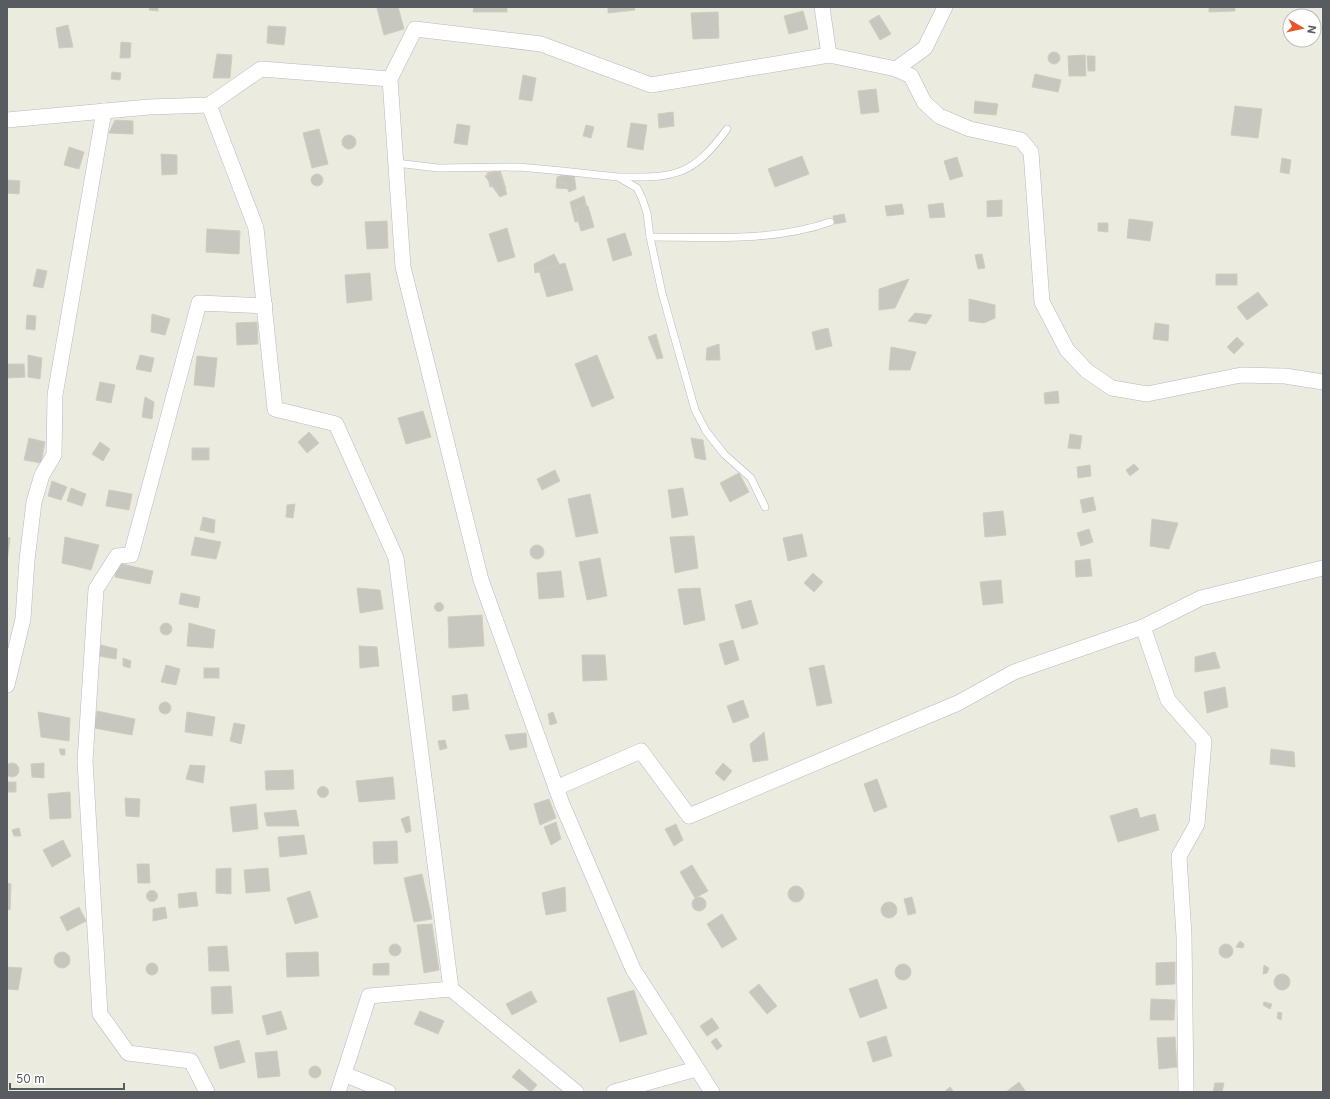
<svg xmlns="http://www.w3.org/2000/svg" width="1330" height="1099" viewBox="0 0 1330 1099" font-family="Inter,sans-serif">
<rect width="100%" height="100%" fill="#ebebdf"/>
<g fill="#c8c7bf" stroke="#d0cdbe">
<polygon points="150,7 158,7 158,11 149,10"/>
<polygon points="381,7 398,7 404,29 384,35 377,8"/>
<polygon points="474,7 507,7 507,12 473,12"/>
<polygon points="608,7 634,7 635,10 608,13"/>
<polygon points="1209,7 1235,7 1235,11 1209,12"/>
<polygon points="803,11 808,29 789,34 784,16"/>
<polygon points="718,12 719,38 693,39 691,13"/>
<polygon points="879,15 891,34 880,40 869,21"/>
<polygon points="68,25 73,47 59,48 56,28"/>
<polygon points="268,26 286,27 284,45 267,43"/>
<polygon points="121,42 131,43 130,58 120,58"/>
<circle cx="1054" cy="58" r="6"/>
<polygon points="217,54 232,55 230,78 213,78"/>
<polygon points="1085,55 1086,76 1069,76 1068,56"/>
<polygon points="1087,56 1095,56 1095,71 1088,71"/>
<polygon points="112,72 121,73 120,80 111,79"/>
<polygon points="1035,74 1061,80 1058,92 1032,87"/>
<polygon points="523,75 536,78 532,101 519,99"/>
<polygon points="876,89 879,112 861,114 858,91"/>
<polygon points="975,101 998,104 996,115 974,113"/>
<polygon points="1235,106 1262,109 1258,138 1231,135"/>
<polygon points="673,112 674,126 659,128 658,114"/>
<polygon points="115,120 133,121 133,134 109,133"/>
<polygon points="631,123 647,125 643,150 627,147"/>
<polygon points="457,124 470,126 467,145 454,143"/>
<polygon points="586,125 594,127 591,138 583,136"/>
<polygon points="319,129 328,164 312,168 303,133"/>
<circle cx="349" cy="142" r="7"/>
<polygon points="69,147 84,152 79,169 64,165"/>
<polygon points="161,154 177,155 177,174 162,175"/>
<polygon points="802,156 809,174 775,187 768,169"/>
<polygon points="957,157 963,176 950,180 944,161"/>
<polygon points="1282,158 1291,160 1289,174 1280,172"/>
<polygon points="500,170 506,189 500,193 497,185 490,187 487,173"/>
<polygon points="498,171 507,194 500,197 485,176"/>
<circle cx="317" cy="180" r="6"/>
<polygon points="570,174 573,189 556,188 557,177"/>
<polygon points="574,174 576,189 569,192 565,183 560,184 560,176"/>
<polygon points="7,180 20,181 19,194 7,193"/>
<polygon points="584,196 590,220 575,222 570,202"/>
<polygon points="1002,200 1002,216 987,217 987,201"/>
<polygon points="943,203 945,217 930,218 928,205"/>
<polygon points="902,204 904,214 887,216 885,206"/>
<polygon points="588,206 594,227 581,231 575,209"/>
<polygon points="844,214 846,222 835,224 833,216"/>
<polygon points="1129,219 1153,222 1150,241 1127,238"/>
<polygon points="387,221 388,248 367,249 365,222"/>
<polygon points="1098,223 1108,223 1108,232 1098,231"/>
<polygon points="507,228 515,257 498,262 489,234"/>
<polygon points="207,229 240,231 239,254 206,252"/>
<polygon points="625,233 632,255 613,261 607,239"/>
<polygon points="554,254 565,275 553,284 543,271 535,273 534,264"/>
<polygon points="982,254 985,268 978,269 975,255"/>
<polygon points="565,263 573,290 547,297 539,270"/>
<polygon points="37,269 47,271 43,288 33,286"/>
<polygon points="370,273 372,300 347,303 345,275"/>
<rect x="1216" y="274" width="21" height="11"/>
<polygon points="909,279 895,308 879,310 879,289"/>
<polygon points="1258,292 1268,305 1247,320 1237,307"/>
<polygon points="969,299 995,305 995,318 984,323 969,321"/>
<polygon points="915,313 932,315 926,324 908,321"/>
<polygon points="152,314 170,319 165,335 151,332"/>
<polygon points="27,315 36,316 35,330 26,329"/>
<polygon points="257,322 258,344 237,345 236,323"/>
<polygon points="1155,323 1169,325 1168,341 1153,339"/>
<polygon points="828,328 832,346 816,350 812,332"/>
<polygon points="656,334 663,358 657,359 648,337"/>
<polygon points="1237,337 1244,344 1234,354 1227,347"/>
<polygon points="719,344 720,360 706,360 707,348"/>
<polygon points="891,347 916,352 910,370 889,370"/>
<polygon points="28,355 42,358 40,379 28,377"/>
<polygon points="140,355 154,358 151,372 136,369"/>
<polygon points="597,355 614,398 592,407 575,364"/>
<polygon points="197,356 217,358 214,387 194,385"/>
<polygon points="7,364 24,364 25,377 7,378"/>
<polygon points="100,382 115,385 111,403 96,400"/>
<polygon points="1058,391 1059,403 1045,404 1044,393"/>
<polygon points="145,397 154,402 152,419 142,417"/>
<polygon points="423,411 431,437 406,444 398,418"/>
<polygon points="309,432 319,443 307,453 298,442"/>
<polygon points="1070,434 1082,436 1080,449 1068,448"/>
<polygon points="29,438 45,442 41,463 24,460"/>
<polygon points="691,438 703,440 706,460 695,458"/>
<polygon points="100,442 110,449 103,461 92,454"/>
<rect x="192" y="448" width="17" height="12"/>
<polygon points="1134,464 1139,469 1130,476 1126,470"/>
<polygon points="1090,465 1091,476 1078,478 1077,467"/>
<polygon points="555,470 560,481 542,490 537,479"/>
<polygon points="739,473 749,492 730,502 720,483"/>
<polygon points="52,481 67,487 61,500 48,496"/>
<polygon points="71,488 86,494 82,506 67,501"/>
<polygon points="683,488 688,515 672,518 668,490"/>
<polygon points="109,490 132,494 129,510 106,506"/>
<polygon points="590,494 598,533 576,537 568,499"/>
<polygon points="1093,497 1096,510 1083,513 1080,500"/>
<polygon points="295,504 293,518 286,517 287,505"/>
<polygon points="1003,511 1006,535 985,537 983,513"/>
<polygon points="203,517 215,520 214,533 200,530"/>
<polygon points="1152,519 1178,523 1169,549 1150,546"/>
<polygon points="1089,529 1093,542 1081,546 1077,533"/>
<polygon points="802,534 807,556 788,561 783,538"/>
<polygon points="694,536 698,568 675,573 670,537"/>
<polygon points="7,537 10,538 7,561"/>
<polygon points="65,537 99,545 91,570 62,563"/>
<polygon points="195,537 221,542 216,559 191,555"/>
<circle cx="537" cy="552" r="7"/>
<polygon points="600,558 607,596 587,600 579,562"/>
<polygon points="1090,559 1092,576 1076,577 1075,561"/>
<polygon points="117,563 153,571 150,584 115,577"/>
<polygon points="561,571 564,597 539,599 537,573"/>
<polygon points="813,573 823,582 814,592 804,583"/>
<polygon points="1001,580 1003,603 983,605 980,582"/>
<polygon points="357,588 380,590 383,609 360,613"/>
<polygon points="700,588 705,620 684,625 678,589"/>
<polygon points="181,593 200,597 198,608 179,604"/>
<polygon points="751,600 758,624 742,629 735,605"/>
<circle cx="439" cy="607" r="4.5"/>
<polygon points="482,615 484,646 449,648 448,617"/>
<polygon points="189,623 215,630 213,648 187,646"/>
<circle cx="166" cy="629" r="6"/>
<polygon points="733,640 739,660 725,665 719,644"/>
<polygon points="101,645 117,649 116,659 99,656"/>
<polygon points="359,646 377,647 379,666 360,668"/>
<polygon points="1215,652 1220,668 1195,672 1195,657"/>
<polygon points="582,655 605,655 607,680 583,681"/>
<polygon points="123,658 131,661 130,668 123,666"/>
<polygon points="166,665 180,669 176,685 161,682"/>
<polygon points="824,665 832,703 817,706 809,668"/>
<rect x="204" y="668" width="15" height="10"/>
<polygon points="1225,687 1228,707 1207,713 1204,692"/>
<polygon points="467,694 469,709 453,711 452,696"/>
<polygon points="743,700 749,717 733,723 727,706"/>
<circle cx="165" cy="708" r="6"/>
<polygon points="97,711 135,719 132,735 94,728"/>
<polygon points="38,712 70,718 69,741 41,737"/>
<polygon points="187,712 215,717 212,736 185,732"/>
<polygon points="553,712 557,723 550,725 548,714"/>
<polygon points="234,723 245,725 241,744 230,741"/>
<polygon points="764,732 768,760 753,762 750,744"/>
<polygon points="526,733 527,747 510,750 505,735"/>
<polygon points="445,740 447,748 440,750 438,741"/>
<polygon points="59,749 65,749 65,755 61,755"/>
<polygon points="1271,749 1294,752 1295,767 1270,764"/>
<polygon points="44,763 44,778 32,777 31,764"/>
<polygon points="723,763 732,771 724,781 715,773"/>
<circle cx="12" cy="770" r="7"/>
<polygon points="190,765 205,766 203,783 186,779"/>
<polygon points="293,770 294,789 266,790 265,771"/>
<polygon points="393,777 395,799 359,802 356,781"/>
<polygon points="877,779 887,807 874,812 864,784"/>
<rect x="7" y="782" width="9" height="10"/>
<circle cx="323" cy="792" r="5.5"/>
<polygon points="70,792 71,818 50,819 48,794"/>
<polygon points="125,798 140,799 139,817 126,816"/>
<polygon points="549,799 556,818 540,825 534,804"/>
<polygon points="256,804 258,829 233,832 230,807"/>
<polygon points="1137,808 1140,818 1155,814 1159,830 1118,842 1110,816"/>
<polygon points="296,810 299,826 267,826 264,813"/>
<polygon points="409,816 411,831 406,833 401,819"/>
<polygon points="556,822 561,839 551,845 544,827"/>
<polygon points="676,824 683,840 674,846 665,829"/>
<polygon points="19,828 21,836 14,836 12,830"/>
<polygon points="304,835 307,854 280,857 278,837"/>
<polygon points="63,840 71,856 52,867 43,850"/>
<polygon points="397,841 398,863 374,864 373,842"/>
<polygon points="137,864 149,864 150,883 138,883"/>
<polygon points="692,865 708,891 695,898 680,872"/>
<polygon points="231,868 231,894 216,893 216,869"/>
<polygon points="268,868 270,891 246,893 244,870"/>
<polygon points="422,874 432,919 414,922 404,878"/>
<polygon points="7,883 11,884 10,910 7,909"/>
<circle cx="796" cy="894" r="8"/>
<polygon points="565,887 566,911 546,915 542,893"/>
<circle cx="152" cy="896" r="5.5"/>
<polygon points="310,891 318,917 295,924 287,898"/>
<polygon points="196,892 198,906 179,908 178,894"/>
<circle cx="699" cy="904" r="7"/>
<polygon points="912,897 916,913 908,915 904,899"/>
<circle cx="889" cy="910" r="8"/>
<polygon points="79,907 86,921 67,931 60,917"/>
<polygon points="165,907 167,918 153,921 153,909"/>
<polygon points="722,914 737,939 722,948 707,924"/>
<polygon points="432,924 439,970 424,973 417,925"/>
<polygon points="1240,941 1244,944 1243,948 1236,947"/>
<circle cx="395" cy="950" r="6"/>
<circle cx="1226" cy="951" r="7"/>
<polygon points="227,946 229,971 209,971 208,947"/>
<circle cx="62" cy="960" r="8"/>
<polygon points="318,952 319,976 287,977 286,953"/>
<polygon points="1175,962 1175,984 1156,985 1156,963"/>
<polygon points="389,963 389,975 373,975 373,964"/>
<circle cx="152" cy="969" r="6"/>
<circle cx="903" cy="972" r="8"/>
<polygon points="1264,965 1269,968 1267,973 1263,974"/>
<polygon points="7,967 22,968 18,990 7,989"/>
<circle cx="1282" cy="982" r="8"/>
<polygon points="877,979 887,1008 860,1018 849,989"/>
<polygon points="759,984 777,1006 767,1014 749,992"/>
<polygon points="231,986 233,1013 212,1014 211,987"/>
<polygon points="634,990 647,1034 620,1042 607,998"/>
<polygon points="531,991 537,1002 512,1015 506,1004"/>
<polygon points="1151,999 1175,1000 1174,1020 1150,1020"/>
<polygon points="1264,1002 1272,1004 1270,1009 1263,1005"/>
<polygon points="281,1011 287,1029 267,1035 262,1016"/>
<polygon points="420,1011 444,1021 438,1034 414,1024"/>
<polygon points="1278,1012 1282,1013 1281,1020 1277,1018"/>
<polygon points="712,1018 719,1028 707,1036 700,1026"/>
<polygon points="886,1036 892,1056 873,1062 867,1042"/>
<polygon points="1175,1037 1177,1067 1159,1069 1157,1038"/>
<polygon points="716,1038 722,1046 717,1050 711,1042"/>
<polygon points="239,1040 245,1062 220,1069 214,1047"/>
<polygon points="277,1051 280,1076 258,1078 255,1053"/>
<circle cx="315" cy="1072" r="6"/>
<polygon points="519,1069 537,1085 531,1092 512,1077"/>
<polygon points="1019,1082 1026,1092 1006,1092"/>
<polygon points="1215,1083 1224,1083 1222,1092 1213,1092"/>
<polygon points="950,1087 954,1092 944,1092"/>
</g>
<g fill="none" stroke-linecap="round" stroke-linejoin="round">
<defs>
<g id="lane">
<polyline points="396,163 438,168 519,167 562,171 618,177 637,188 642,198 647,213 650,237 662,293 695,410 706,431 724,454 751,478 765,507"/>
<path d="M 620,177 C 677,178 693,175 727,129"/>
<path d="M 650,237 C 710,237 773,242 830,222"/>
</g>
<g id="street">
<polyline points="822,7 829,55"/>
<polyline points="896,69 925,48 945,7"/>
<polyline points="209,105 256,228 275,409 336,424 396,558 451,989 576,1092"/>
<polyline points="7,120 149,107 209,105 261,69 390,79"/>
<polyline points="7,685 23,619 27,560 34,502 42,475 54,455 55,395 104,111"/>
<polyline points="556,788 641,751 689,816 958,703 1014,672 1143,627"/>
<polyline points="344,1074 388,1092"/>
<polyline points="207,1092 191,1061 128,1053 100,1014 85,761 96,589 117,556 131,555 199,303 265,306"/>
<polyline points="338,1092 369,996 451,989"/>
<polyline points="614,1092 696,1069"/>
<polyline points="712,1092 633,969 562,804 481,580 403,267 390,79 415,29 541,44 651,85 829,55 896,69 911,76 924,102 939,116 970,129 1021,140 1031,152 1042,302 1067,350 1087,371 1112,388 1147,394 1241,375 1285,376 1323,382"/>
<polyline points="1186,1092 1184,936 1179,856 1197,824 1204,741 1168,700 1143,627 1201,598 1323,568"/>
</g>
</defs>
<use href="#lane" stroke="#b7b9be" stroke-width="8"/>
<use href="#street" stroke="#b7b9be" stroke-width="16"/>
<use href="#lane" stroke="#fff" stroke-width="7"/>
<use href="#street" stroke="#fff" stroke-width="15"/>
</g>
<rect width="1330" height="1099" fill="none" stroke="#585b60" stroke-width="16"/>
<g transform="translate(1302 28) rotate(99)"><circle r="19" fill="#ffffff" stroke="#bcbdbf"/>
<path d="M0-3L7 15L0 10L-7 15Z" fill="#e6572b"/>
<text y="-6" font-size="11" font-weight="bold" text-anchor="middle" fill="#585b60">N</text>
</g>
<path d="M10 1083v6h114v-6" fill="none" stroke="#585b60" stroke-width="2"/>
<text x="16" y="1083" font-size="12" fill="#585b60" stroke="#ffffff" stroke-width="3" paint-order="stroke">50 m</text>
</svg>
